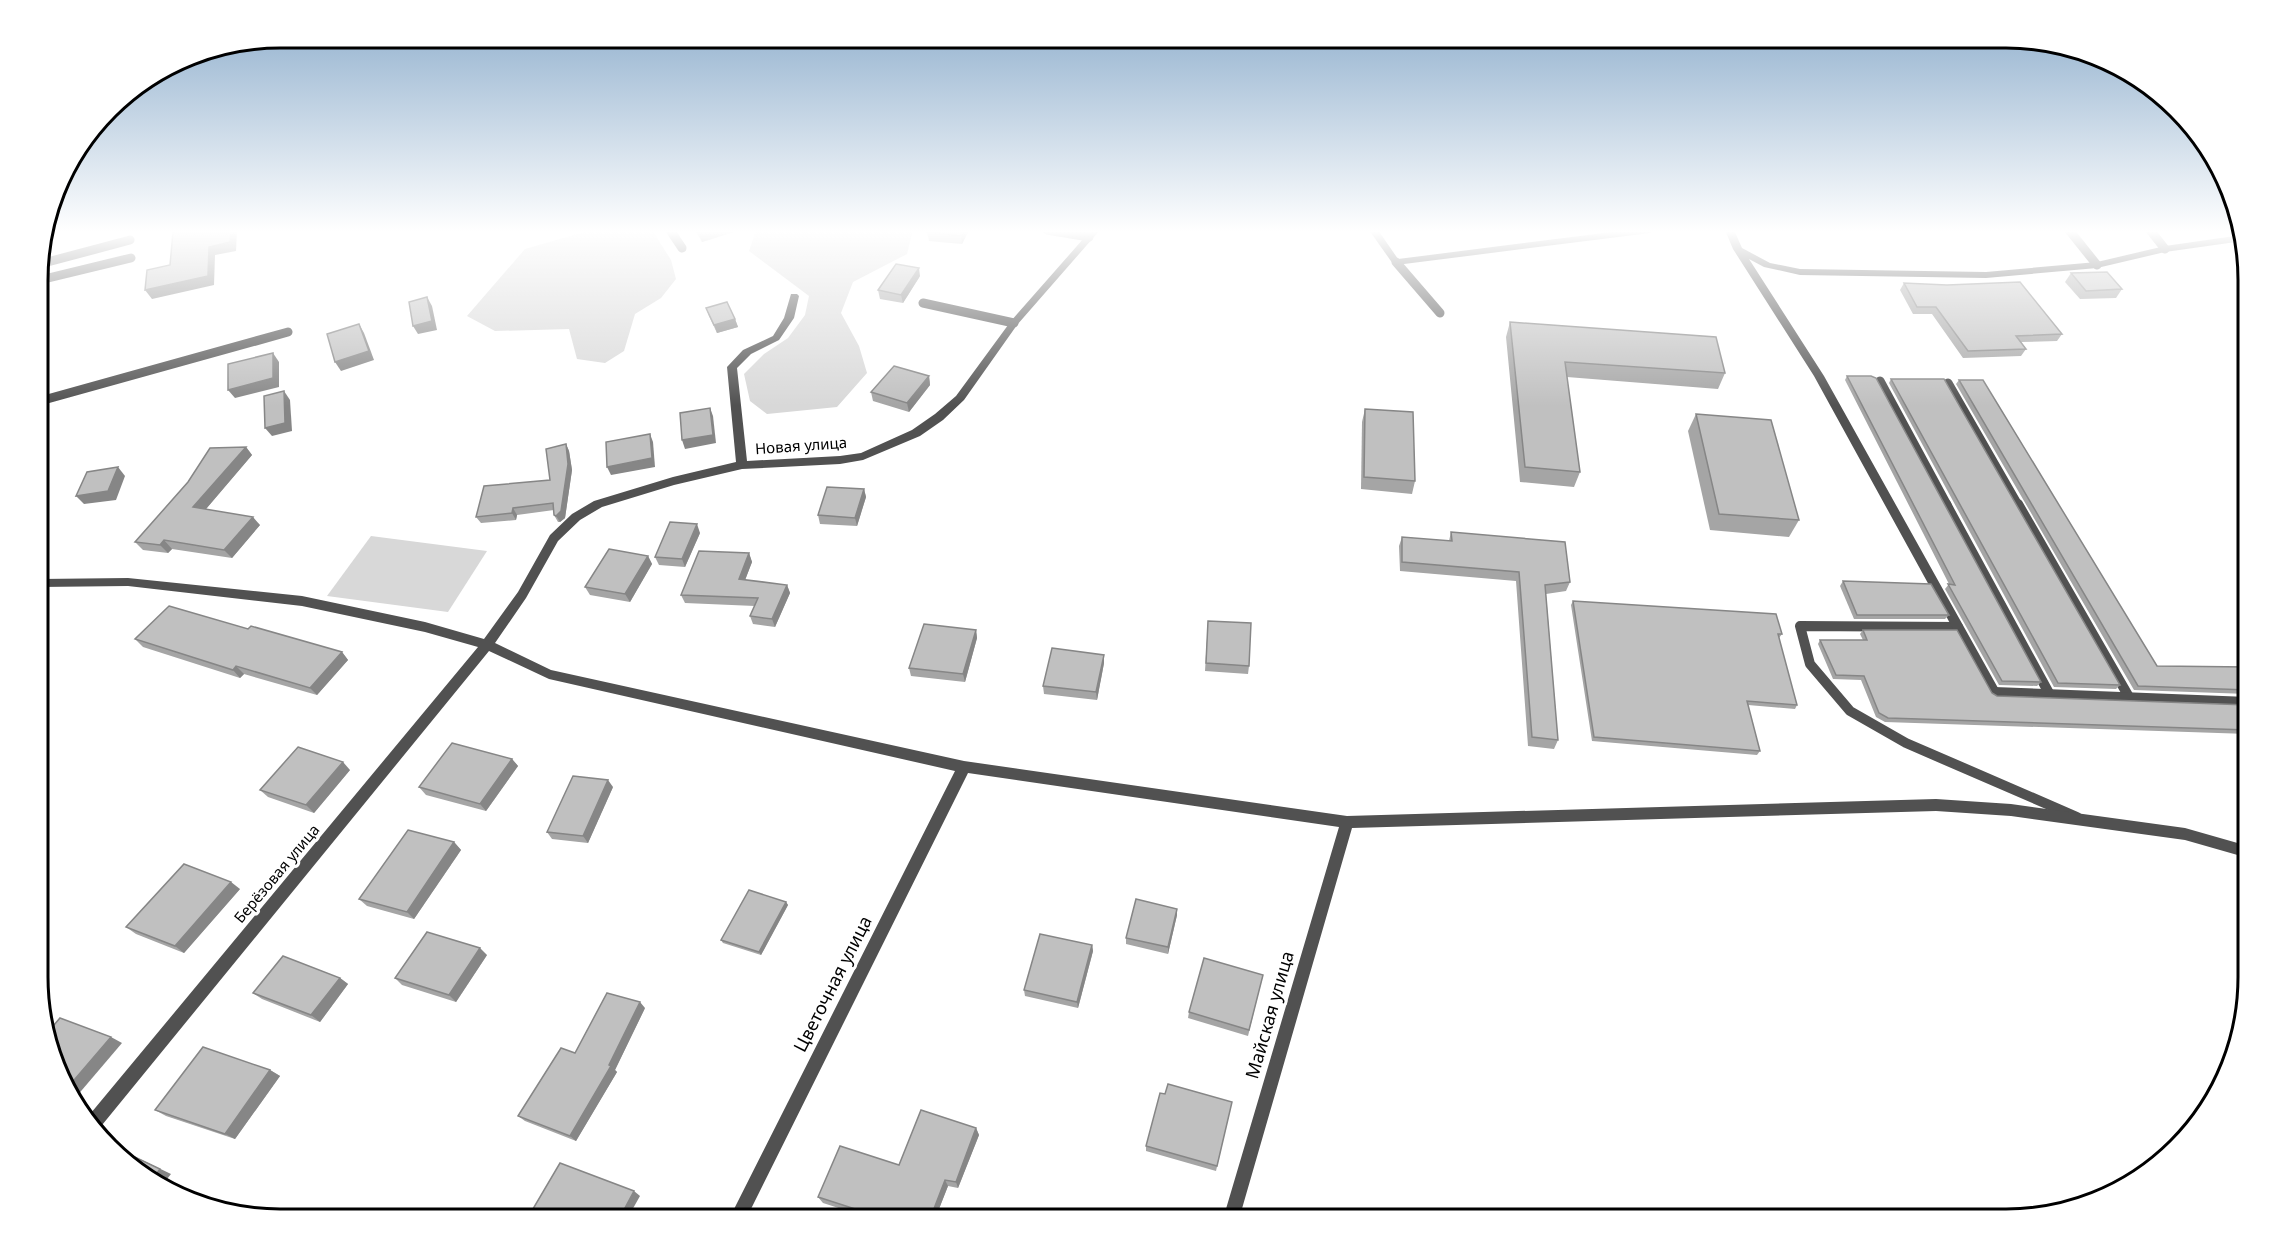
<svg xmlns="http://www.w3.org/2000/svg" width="2286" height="1257" viewBox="0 0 2286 1257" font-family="'Noto Sans',sans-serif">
<rect width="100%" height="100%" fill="#fff"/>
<g fill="#d8d8d8">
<polygon points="591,230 652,230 671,260 676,279 661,298 635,314 624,351 605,363 577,359 569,329 495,331 467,316 525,249"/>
<polygon points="756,230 913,230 907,254 853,282 841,313 859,346 867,373 837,407 767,414 750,401 744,374 764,354 788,338 805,315 809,296 749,251"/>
<polygon points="371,536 487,551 448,612 327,596"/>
</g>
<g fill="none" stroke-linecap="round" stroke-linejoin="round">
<g stroke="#515151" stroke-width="9">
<polyline points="670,230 682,248"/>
<polyline points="1047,230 1089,237"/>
<polyline points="2069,230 2097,265"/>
<polyline points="2150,230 2165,249"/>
<polyline points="1396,262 1440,313"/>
<polyline points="40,264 130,240"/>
<polyline points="40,280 131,258"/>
<polyline points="923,303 1014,323"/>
<polyline points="1880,381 1947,505"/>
<polyline points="1948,383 2018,505"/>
<polyline points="40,401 288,332"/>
</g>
<g stroke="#515151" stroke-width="10">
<polyline points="1946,504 2050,695"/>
<polyline points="2018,504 2129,697"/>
<polyline points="1958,627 1800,626 1810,664 1850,711 1906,743 2077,817"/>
<polyline points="1994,692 2248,702"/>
</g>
<g fill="#515151" fill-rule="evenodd">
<polygon points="1091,230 1100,230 1017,325 964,400 943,420 920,436 863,460 840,464 742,469 674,485 602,507 580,520 558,541 526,598 495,643 551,670 964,761 1347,816 1936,799 2011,804 2185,828 2248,846 2248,858 2185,840 2011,816 1936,811 1352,828 1239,1219 1223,1219 1339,827 968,773 746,1219 729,1219 955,771 549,679 489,651 98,1130 86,1119 478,647 425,632 302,606 128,586 40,587 40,579 128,578 302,596 425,622 484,639 518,592 550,535 572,514 594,501 673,477 736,462 727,367 743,350 773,336 784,318 791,294 797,294 799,296 794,318 779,340 751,354 737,368 747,461 840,456 861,453 912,430 935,414 956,396 1011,321"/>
<polygon points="1369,230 1378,230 1398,259 1628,230 1654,230 1650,233 1396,265 1393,264"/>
<polygon points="1725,230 1734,230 1742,248 1770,263 1800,269 1986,272 2097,262 2165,246 2242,235 2243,241 2165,252 2097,268 1986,278 1800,275 1764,267 1749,259 1824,376 1998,688 2000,692 1998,696 1990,696 1814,376 1733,249"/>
</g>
</g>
<g fill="#a5a5a5">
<polygon points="695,230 740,230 702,242"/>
<polygon points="969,230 962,244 929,241 927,232"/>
<polygon points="2071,273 2122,289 2116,298 2080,299 2065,282"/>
<polygon points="920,276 903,303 880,299 878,290"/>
<polygon points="1904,283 2062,334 2057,341 2021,342 2026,349 2021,356 1963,358 1932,314 1913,314 1900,290"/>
<polygon points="706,308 735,319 738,327 717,333 709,316"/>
<polygon points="1510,322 1725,373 1718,389 1567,377 1580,472 1574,487 1520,482 1506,337"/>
<polygon points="929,376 930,385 909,412 873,401 871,392"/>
<polygon points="1847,376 2041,682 2037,686 1999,685 1945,589 1949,584 1845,380"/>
<polygon points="1891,379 2120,685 2116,689 2054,687 1889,383"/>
<polygon points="1959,380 2157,666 2248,667 2248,694 2134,690 1956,384"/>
<polygon points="1365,409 1415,481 1412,494 1361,489 1362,422"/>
<polygon points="1696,414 1799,520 1789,537 1710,530 1688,431"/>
<polygon points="566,444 569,451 572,470 565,518 560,522 558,522 554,515 554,510 517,515 516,520 481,523 476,517 550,480"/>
<polygon points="246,447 252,455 206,509 260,525 232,558 172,549 168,553 143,550 135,542"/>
<polygon points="864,489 866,497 857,526 820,524 818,515"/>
<polygon points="1451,532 1570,582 1566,591 1546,594 1558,740 1554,749 1528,746 1516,581 1400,571 1399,546 1402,537 1449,541"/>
<polygon points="700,533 685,567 659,565 655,557"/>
<polygon points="749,553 752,562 745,580 787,585 790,593 775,627 753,624 750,616 755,606 685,603 681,595"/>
<polygon points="648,556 652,564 630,602 590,595 585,587"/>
<polygon points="1843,581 1949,615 1945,619 1854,619 1840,586"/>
<polygon points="1573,601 1782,634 1779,638 1797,705 1795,709 1748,705 1760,751 1757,755 1592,741 1571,605"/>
<polygon points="1208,621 1249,666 1248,674 1205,671"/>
<polygon points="248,629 342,652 348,660 317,695 244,674 240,678 143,647 135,639"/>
<polygon points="976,630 977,638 965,682 911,676 909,668"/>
<polygon points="1863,630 1997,696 2248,705 2248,734 1885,722 1876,717 1861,680 1833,679 1818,644 1820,640 1863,640 1860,634"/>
<polygon points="1104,663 1097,700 1044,694 1043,686"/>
<polygon points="512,759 518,766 486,811 426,795 419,787"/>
<polygon points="350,770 314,813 268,797 260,790"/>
<polygon points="613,787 588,843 552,839 547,832"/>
<polygon points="454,842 461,850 414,919 367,906 359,899"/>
<polygon points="240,889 184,953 136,934 126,927"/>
<polygon points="786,902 788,905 761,955 723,943 721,940"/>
<polygon points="1177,909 1177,915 1168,954 1126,944 1126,938"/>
<polygon points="1092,945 1093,951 1078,1008 1025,996 1024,990"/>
<polygon points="487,955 456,1002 402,985 395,978"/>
<polygon points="1263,975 1248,1036 1188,1018 1189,1012"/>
<polygon points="340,978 348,984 320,1022 262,999 253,993"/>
<polygon points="645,1008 615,1070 617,1072 576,1141 525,1121 518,1116 575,1053"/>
<polygon points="270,1070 280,1076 235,1139 166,1116 155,1110"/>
<polygon points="1165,1094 1232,1102 1216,1171 1146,1151 1146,1146"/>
<polygon points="976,1128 979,1135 958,1188 948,1186 935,1219 873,1219 823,1203 818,1197 899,1165"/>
</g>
<g fill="#868686">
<polygon points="231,230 237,230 236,251 215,255 214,285 152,299 145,290 209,247"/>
<polygon points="708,230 740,230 702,242 699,233"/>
<polygon points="963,230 969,230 962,244 961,236"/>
<polygon points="919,268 920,276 903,303 901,295"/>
<polygon points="427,297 432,306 437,330 418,334 413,326"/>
<polygon points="735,319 738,327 717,333 714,325"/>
<polygon points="359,324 364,333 374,360 341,371 335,362"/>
<polygon points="273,353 279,362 279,387 235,398 228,390"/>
<polygon points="929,376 930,385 909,412 907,403"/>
<polygon points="284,391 290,400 292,431 272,436 265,428"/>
<polygon points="710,408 713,416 716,443 685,449 682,440"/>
<polygon points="650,434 653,442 655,467 611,475 607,467"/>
<polygon points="566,444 569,451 572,470 565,518 560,522 556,516"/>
<polygon points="246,447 252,455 200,516 193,507"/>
<polygon points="118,467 125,476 116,500 84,504 76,496"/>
<polygon points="864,489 866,497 857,526 855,518"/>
<polygon points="513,508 517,515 516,520 512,513"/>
<polygon points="253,517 260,525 232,558 224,550"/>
<polygon points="697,524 700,533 685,567 682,559"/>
<polygon points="164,540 172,549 168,553 160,545"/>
<polygon points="749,553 752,562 742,588 739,579"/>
<polygon points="648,556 652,564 630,602 625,594"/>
<polygon points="787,585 790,593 775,627 772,619"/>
<polygon points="976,630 977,638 965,682 963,674"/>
<polygon points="342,652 348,660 317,695 310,688"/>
<polygon points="1104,655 1104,663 1097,700 1096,692"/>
<polygon points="236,666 244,674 240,678 233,670"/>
<polygon points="512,759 518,766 486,811 480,804"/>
<polygon points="343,762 350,770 314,813 306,805"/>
<polygon points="608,780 613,787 588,843 583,836"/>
<polygon points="454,842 461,850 414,919 407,912"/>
<polygon points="231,882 240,889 184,953 175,946"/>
<polygon points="786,902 788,905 761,955 759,952"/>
<polygon points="1177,909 1177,915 1168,954 1168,947"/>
<polygon points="1092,945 1093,951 1078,1008 1077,1002"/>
<polygon points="480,948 487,955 456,1002 449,995"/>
<polygon points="340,978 348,984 320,1022 311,1015"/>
<polygon points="640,1002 645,1008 615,1070 617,1072 576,1141 570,1136 609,1065"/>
<polygon points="111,1037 122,1043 76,1097 72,1095 69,1086"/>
<polygon points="270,1070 280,1076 235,1139 225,1134"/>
<polygon points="976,1128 979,1135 958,1188 956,1182"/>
<polygon points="119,1149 171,1174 160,1188 159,1187"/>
<polygon points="945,1180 948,1186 935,1219 930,1219"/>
<polygon points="634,1191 640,1196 627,1219 619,1219"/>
</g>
<g fill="#c0c0c0" stroke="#868686" stroke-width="1.5">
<polygon points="182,230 231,230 230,242 209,247 208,276 145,290 147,270 170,265 173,232"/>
<polygon points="697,230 708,230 699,233"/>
<polygon points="928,230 963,230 961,236 927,232"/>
<polygon points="896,264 919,268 901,295 878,290"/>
<polygon points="2107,272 2122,289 2086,291 2071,273"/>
<polygon points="2020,282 2062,334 2016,336 2026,349 1968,351 1936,307 1917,307 1904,283 1947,285"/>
<polygon points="427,297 432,321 413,326 409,302"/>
<polygon points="727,302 735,319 714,325 706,308"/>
<polygon points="1510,322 1716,337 1725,373 1565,362 1580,472 1525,467"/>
<polygon points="359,324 369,351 335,362 327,334"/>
<polygon points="273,353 273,378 228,390 228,364"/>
<polygon points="894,366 929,376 907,403 871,392"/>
<polygon points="1847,376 1871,376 1876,378 2041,682 2002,681 1948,584 1955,585"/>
<polygon points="1891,379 1944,379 2120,685 2058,683"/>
<polygon points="1959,380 1983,380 2157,666 2248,667 2248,690 2138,686"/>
<polygon points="284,391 285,423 265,428 264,396"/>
<polygon points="710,408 713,435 682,440 680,413"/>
<polygon points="1365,409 1413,412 1415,481 1364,477"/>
<polygon points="1696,414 1771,420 1799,520 1719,514"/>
<polygon points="650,434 652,458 607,467 606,442"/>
<polygon points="566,444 568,464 561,511 556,516 554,515 553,503 513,508 512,513 476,517 484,486 550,480 546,449"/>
<polygon points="246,447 193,507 253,517 224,550 164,540 160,545 135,542 188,482 210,448"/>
<polygon points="118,467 108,491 76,496 87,472"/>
<polygon points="827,487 864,489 855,518 818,515"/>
<polygon points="670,522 697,524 682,559 655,557"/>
<polygon points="1451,532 1565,542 1570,582 1545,585 1558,740 1532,737 1519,572 1402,562 1402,537 1452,541"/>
<polygon points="609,549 648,556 625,594 585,587"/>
<polygon points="699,551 749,553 739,579 787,585 772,619 750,616 758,598 681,595"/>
<polygon points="1843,581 1931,584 1949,615 1857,615"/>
<polygon points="1573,601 1776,614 1782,634 1778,634 1797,705 1747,701 1760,751 1594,737"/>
<polygon points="169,606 248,629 251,626 342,652 310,688 236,666 233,670 135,639"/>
<polygon points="1208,621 1251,623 1249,666 1206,663"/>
<polygon points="924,624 976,630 963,674 909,668"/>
<polygon points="1863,630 1957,630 1992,693 1997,696 2248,705 2248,730 1888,718 1879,713 1864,676 1836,675 1820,640 1867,640"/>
<polygon points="1052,648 1104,655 1096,692 1043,686"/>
<polygon points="452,743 512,759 480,804 419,787"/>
<polygon points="298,747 343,762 306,805 260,790"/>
<polygon points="573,776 608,780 583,836 547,832"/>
<polygon points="408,830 454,842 407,912 359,899"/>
<polygon points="184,864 231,882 175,946 126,927"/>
<polygon points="749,890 786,902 759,952 721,940"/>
<polygon points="1136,899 1177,909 1168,947 1126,938"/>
<polygon points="427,932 480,948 449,995 395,978"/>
<polygon points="1040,934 1092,945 1077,1002 1024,990"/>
<polygon points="283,956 340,978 311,1015 253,993"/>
<polygon points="1204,958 1263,975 1249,1030 1189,1012"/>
<polygon points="607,993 640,1002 609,1065 611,1066 570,1136 518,1116 561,1048 575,1053"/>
<polygon points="60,1018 111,1037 69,1086 48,1032"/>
<polygon points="203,1047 270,1070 225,1134 155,1110"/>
<polygon points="1168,1084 1232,1102 1217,1166 1146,1146 1160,1093 1165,1094"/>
<polygon points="921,1110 976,1128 956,1182 945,1180 930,1219 886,1219 818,1197 840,1146 899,1165"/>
<polygon points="120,1150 160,1169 152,1180"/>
<polygon points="560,1163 634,1191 619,1219 527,1219"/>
</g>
<linearGradient id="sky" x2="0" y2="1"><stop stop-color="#8baccb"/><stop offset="0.57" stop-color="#fff"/><stop offset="1" stop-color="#fff" stop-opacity="0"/></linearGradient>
<rect width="2286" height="406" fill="url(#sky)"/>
<g text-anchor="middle" stroke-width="6" stroke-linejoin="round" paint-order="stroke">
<g font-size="15" fill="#000" stroke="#fff">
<text transform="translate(801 446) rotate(-4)" y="5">Новая улица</text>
<text transform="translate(277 874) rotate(-50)" y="5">Берёзовая улица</text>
</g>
<g font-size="18" fill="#000" stroke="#fff">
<text transform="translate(833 984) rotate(-63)" y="6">Цветочная улица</text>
<text transform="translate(1270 1015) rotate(-74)" y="6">Майская улица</text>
</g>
</g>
<path d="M0 0H2286V1257H0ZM280 48H2006A232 232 0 0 1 2238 280V977A232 232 0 0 1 2006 1209H280A232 232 0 0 1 48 977V280A232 232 0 0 1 280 48Z" fill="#fff" fill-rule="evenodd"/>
<path fill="none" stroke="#000" stroke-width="3" d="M280 48H2006A232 232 0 0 1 2238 280V977A232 232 0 0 1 2006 1209H280A232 232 0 0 1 48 977V280A232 232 0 0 1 280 48Z"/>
</svg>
